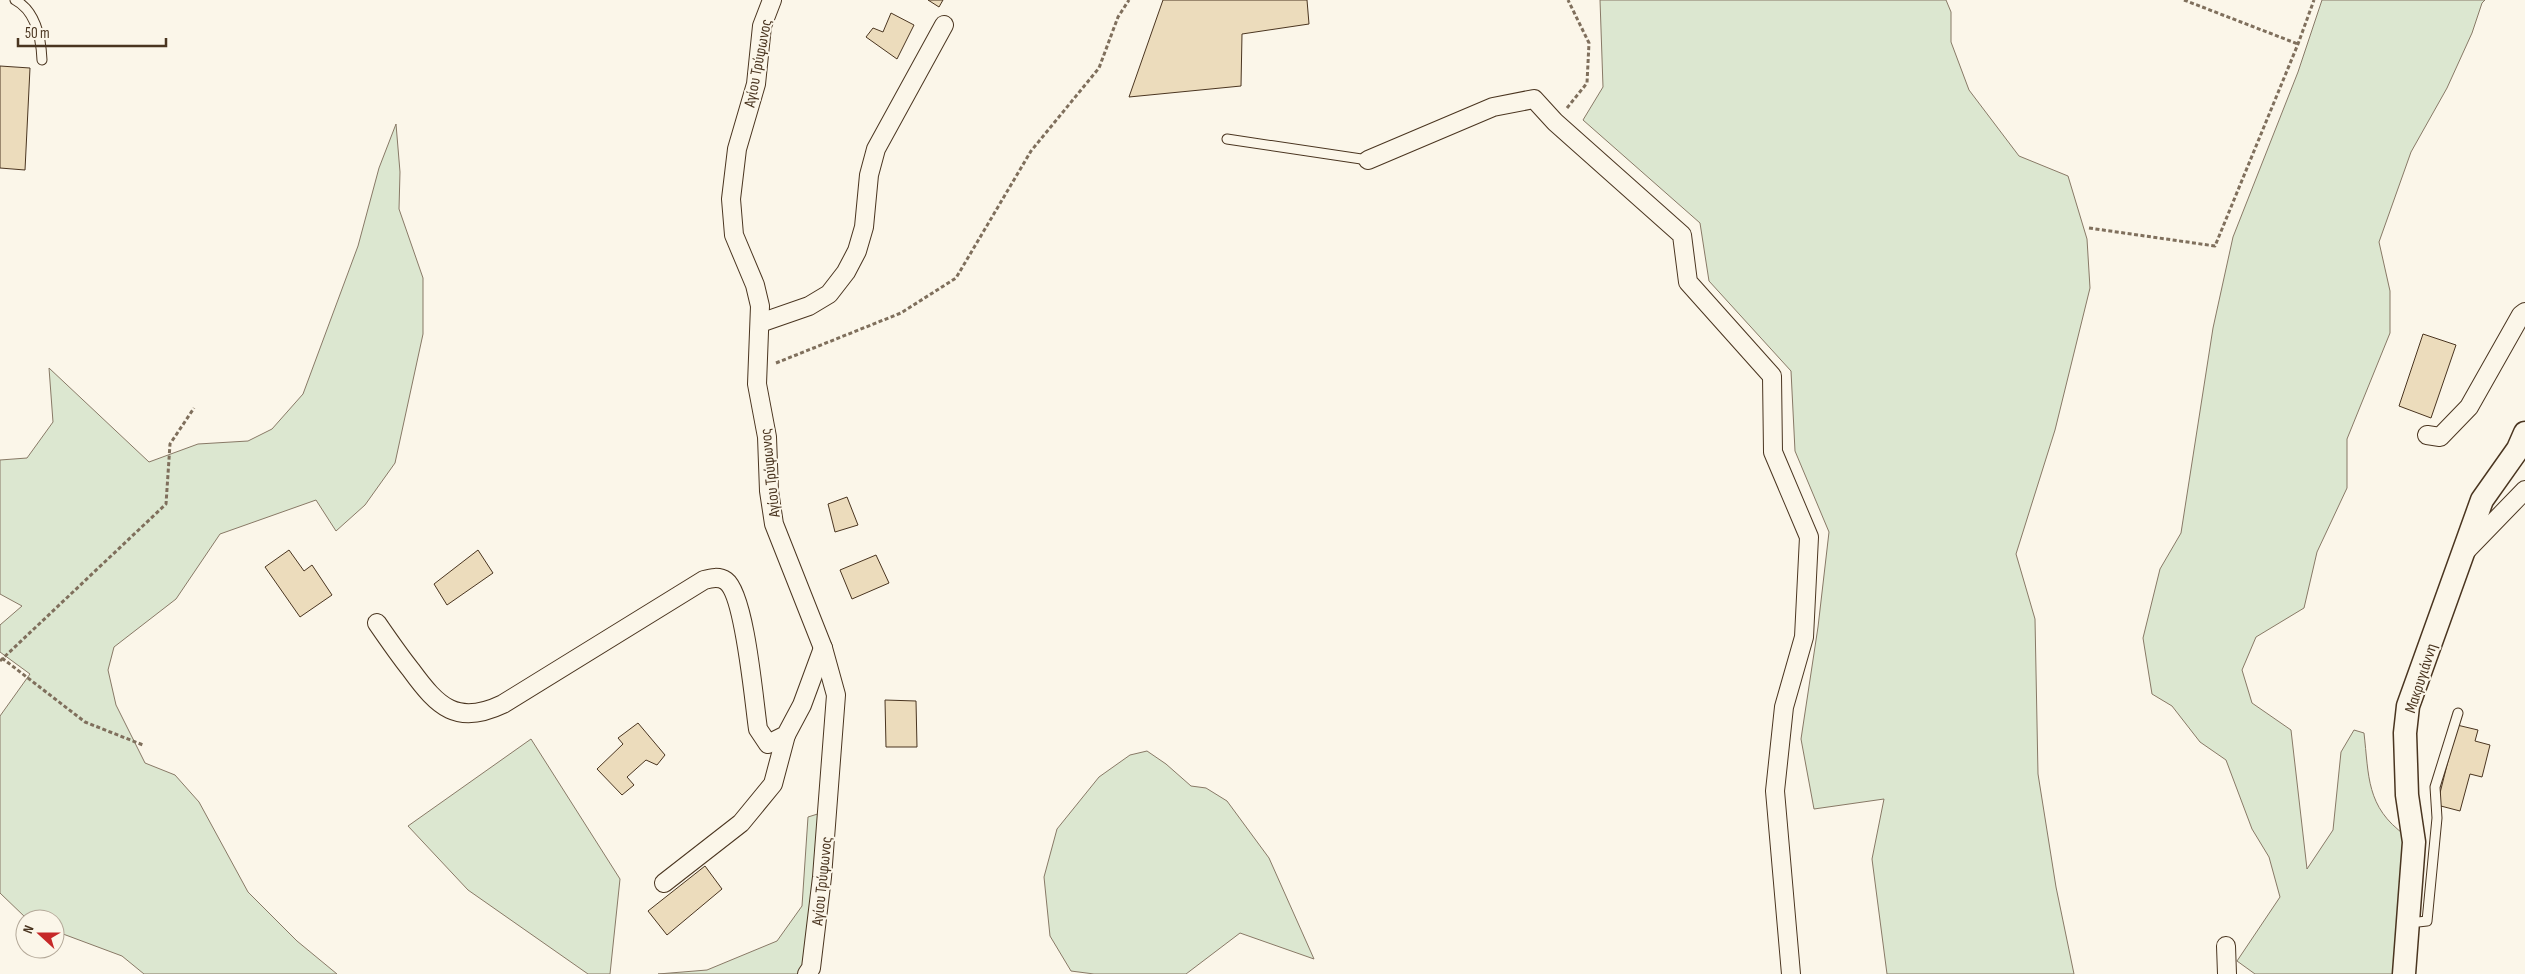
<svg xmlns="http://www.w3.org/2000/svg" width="2525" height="974" viewBox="0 0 2525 974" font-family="'Sofia Sans Condensed',sans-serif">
<rect width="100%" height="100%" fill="#fbf6e9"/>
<g fill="#dce7d0" stroke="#887966">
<polygon points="1600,0 1946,0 1951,12 1951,42 1969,90 2019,156 2068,176 2087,239 2090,288 2055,430 2016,554 2035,619 2038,774 2056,887 2074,974 1887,974 1872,859 1884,799 1814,809 1801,739 1818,627 1829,532 1795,451 1791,371 1709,281 1700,223 1583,120 1603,87"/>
<path d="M 2322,0 L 2485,0 L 2482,3 L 2472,33 L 2447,88 L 2411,152 L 2379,242 L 2390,291 L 2390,333 L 2347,439 L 2347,488 L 2317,552 L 2304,608 L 2256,637 L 2242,670 L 2252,703 L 2291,730 L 2307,869 L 2333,830 L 2341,752 L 2354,730 L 2364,733 C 2369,776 2366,807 2405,835 L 2396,974 L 2255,974 L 2237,961 L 2280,897 L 2269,857 L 2252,829 L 2226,760 L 2200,742 L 2172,706 L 2152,694 L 2143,638 L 2160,569 L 2181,533 L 2213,328 L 2233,237 L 2298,72 Z"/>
<polygon points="396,124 400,172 399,209 423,278 423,334 395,463 365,505 336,531 316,500 220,534 176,599 114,647 108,670 116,705 145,763 175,775 199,802 248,892 297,941 337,974 144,974 122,956 55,931 55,919 26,918 0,893 0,716 30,674 0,652 0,625 22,606 0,594 0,460 27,458 53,422 49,368 149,462 198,444 248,441 272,429 303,394 358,246 379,168"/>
<polygon points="531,739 620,879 610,974 588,974 468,890 408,826"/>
<polygon points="1147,751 1166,764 1191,786 1206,788 1227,801 1269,858 1314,959 1240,933 1186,974 1094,974 1071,971 1050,936 1044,877 1057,829 1099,777 1130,755"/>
<polygon points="824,812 802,974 658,974 707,970 777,941 802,906 808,817"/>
</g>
<g fill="#ecdcbc" stroke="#4a3520">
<polygon points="928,0 943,0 939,7"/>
<polygon points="1163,0 1307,0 1309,24 1242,34 1241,86 1129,97"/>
<polygon points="891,13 914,25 897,59 866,37 873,28 883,32"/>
<polygon points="0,66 30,68 25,170 0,168"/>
<polygon points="2423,334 2456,345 2431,418 2399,406"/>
<polygon points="847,497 858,525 835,532 828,504"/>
<polygon points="289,550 304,571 312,565 332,595 300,617 265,567"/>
<polygon points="478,550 493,573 447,605 434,584"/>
<polygon points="876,555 889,583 852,599 840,570"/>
<polygon points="885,700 916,701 917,747 886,747"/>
<polygon points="638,723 665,755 657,765 646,760 627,777 634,785 622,795 597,769 623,744 618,738"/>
<polygon points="2457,725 2478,730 2475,741 2490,745 2482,777 2470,774 2460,811 2437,805"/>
<polygon points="705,866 722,889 667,935 648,911"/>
</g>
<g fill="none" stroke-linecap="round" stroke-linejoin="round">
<defs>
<g id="service">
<path d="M 15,0 C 36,11 41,37 42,60"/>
<polyline points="1227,139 1368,160"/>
<polyline points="2409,923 2427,921 2437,818 2435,787 2458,713"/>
</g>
<g id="minor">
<polyline points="772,0 762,26 756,84 737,149 731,199 734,235 755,285 760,306 757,384 767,437 769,491 774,524 823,648 836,695 822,877 811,968 807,974"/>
<polyline points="1368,160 1493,107 1534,99 1555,122 1682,235 1688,282 1772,376 1773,452 1809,537 1804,637 1784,707 1775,791 1791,974"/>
<polyline points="760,323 809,306 829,294 846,272 857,251 864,227 869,175 876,149 944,25"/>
<polyline points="2427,435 2440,437 2469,407 2521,315 2525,312"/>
<polyline points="2462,555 2525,490"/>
<path d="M 377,623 C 388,639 399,655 411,670 C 438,707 457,726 503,704 L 704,580 C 711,578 719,576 726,581 C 745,595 754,702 758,729 L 768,744 L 786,735 L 802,705 L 823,648"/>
<polyline points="664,883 741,823 773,784 786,735"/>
<polyline points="2226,946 2227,974"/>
</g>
<polyline id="tertiary" points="2404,974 2414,842 2407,795 2405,733 2408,706 2482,500 2518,449 2525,433"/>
</defs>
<use href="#service" stroke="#4a3520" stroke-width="11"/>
<use href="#minor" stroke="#4a3520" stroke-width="20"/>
<use href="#tertiary" stroke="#4a3520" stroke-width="25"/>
<g stroke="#7f6f5c" stroke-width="3" stroke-dasharray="4 2.5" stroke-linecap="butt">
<polyline points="2184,0 2298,44"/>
<polyline points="1567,108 1587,83 1589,43 1568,0"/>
<polyline points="2089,228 2215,246 2298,44 2314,0"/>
<polyline points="776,363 901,313 956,278 1031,151 1099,68 1118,17 1129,0"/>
<polyline points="2,658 85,722 143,745"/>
<polyline points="0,661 166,504 170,444 194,408"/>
</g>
<use href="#service" stroke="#fbf6e9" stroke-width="9"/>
<use href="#minor" stroke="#fbf6e9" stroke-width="18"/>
<use href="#tertiary" stroke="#fbf6e9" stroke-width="22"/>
</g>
<g text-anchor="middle" stroke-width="4" stroke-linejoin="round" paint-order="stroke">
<g font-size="16" fill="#4a3520" stroke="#fbf6e9">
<text transform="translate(757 63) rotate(-79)" y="6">Αγίου Τρύφωνος</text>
<text transform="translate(769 473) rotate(-96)" y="6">Αγίου Τρύφωνος</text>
<text transform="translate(2420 678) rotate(-72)" y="6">Μακρυγιάννη</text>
<text transform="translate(821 881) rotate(-84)" y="6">Αγίου Τρύφωνος</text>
</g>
</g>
<g transform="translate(40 934) rotate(291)"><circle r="24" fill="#fbf6e9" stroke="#b4a999"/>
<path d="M0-4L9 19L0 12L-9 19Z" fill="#c62828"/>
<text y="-8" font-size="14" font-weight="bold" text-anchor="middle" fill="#4a3520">N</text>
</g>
<path d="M18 38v8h148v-8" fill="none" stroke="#4a3520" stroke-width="2.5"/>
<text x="25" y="38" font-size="15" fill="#4a3520" stroke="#fbf6e9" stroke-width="4" paint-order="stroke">50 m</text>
</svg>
